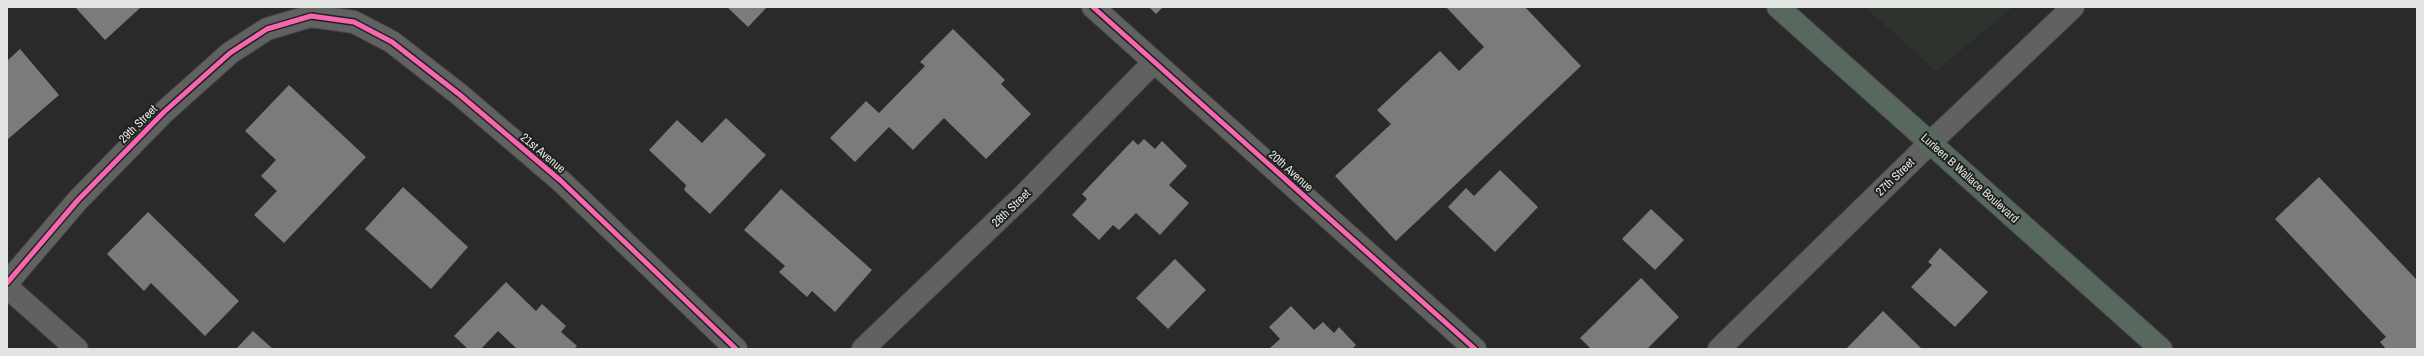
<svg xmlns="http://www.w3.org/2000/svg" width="2424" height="356" viewBox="0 0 2424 356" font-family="'Archivo Narrow',sans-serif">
<rect width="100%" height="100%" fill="#292a29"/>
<polygon fill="#2c342d" points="1865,7 2013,7 1936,71"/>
<g fill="#7a7b7a">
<polygon points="75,7 139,7 140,8 105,40"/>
<polygon points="727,7 767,7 748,27"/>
<polygon points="1149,7 1163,7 1156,14"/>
<polygon points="1446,7 1525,7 1581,66 1396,241 1335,176 1391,124 1377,110 1440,51 1459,71 1484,47"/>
<polygon points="953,29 1005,80 1001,84 1031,114 986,159 944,118 913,150 889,127 855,162 830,138 866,101 879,113 925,66 920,62"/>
<polygon points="20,49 59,95 7,140 7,61"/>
<polygon points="289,85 366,157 284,243 254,215 277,191 261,176 276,160 245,131"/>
<polygon points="726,118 766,155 710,214 684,190 686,185 649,150 677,120 702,143"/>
<polygon points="1144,139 1155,149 1162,141 1187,166 1169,185 1189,203 1160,235 1136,213 1119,230 1113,225 1099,240 1072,215 1087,199 1082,194 1133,140 1138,145"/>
<polygon points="1500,170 1538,207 1495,252 1448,207 1466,188 1474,196"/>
<polygon points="2319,177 2417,280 2417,349 2386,349 2380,342 2386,337 2275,219"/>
<polygon points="403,187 468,247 431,289 365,229"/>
<polygon points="781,189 872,270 835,312 812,291 807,297 779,272 785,266 744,230"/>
<polygon points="1651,209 1684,240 1655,270 1622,239"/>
<polygon points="148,212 239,301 205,336 151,283 144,291 107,254"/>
<polygon points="1940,248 1988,292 1955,327 1911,287 1932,265 1928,262"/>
<polygon points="1175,259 1206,290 1168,329 1136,298"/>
<polygon points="1641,278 1679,317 1647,349 1591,349 1580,338"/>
<polygon points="506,282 536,311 542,304 566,326 561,332 577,346 574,349 517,349 498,331 481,349 468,349 454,336"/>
<polygon points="1291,306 1314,330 1323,322 1334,333 1339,327 1356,345 1352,349 1269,349 1280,339 1269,327"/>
<polygon points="1883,311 1922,349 1846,349"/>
<polygon points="253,331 273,349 236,349"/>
</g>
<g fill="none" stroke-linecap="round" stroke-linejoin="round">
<defs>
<g id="minor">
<polyline points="1093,7 1475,349"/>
<polyline points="7,283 78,200 164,112 230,53 267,29 311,16 354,22 392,42 460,95 561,181 736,349"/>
<polyline points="7,287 77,349"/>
<polyline points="863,349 1027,192 1154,62"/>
<polyline points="1719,349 1931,142 2073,7"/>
</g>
<polyline id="trunk" points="1778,7 2161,349"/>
</defs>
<use href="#minor" stroke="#444544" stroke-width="24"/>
<use href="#trunk" stroke="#444544" stroke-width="24"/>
<use href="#minor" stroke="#606160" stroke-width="22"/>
<use href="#trunk" stroke="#58685e" stroke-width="22"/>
<defs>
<g id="cycleway">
<polyline points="1093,7 1475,349"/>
<polyline points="7,283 78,200 164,112 230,53 267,29 311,16 354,22 392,42 460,95 561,181 736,349"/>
</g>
</defs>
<use href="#cycleway" stroke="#1e221f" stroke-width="8"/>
<use href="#cycleway" stroke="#f766af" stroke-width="5"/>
</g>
<g text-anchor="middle" stroke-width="4" stroke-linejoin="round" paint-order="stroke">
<g font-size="12" fill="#e2e4e2" stroke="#1e221f">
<text transform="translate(138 124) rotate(-45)" y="4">29th Street</text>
<text transform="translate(543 153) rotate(40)" y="4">21st Avenue</text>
<text transform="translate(1291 171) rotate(42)" y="4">20th Avenue</text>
<text transform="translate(1895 177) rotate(-44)" y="4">27th Street</text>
<text transform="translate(1970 178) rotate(42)" y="4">Lurleen B Wallace Boulevard</text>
<text transform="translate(1011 208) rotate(-44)" y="4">28th Street</text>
</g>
</g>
<rect width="2424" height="356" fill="none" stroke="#e2e4e2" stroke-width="16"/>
</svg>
